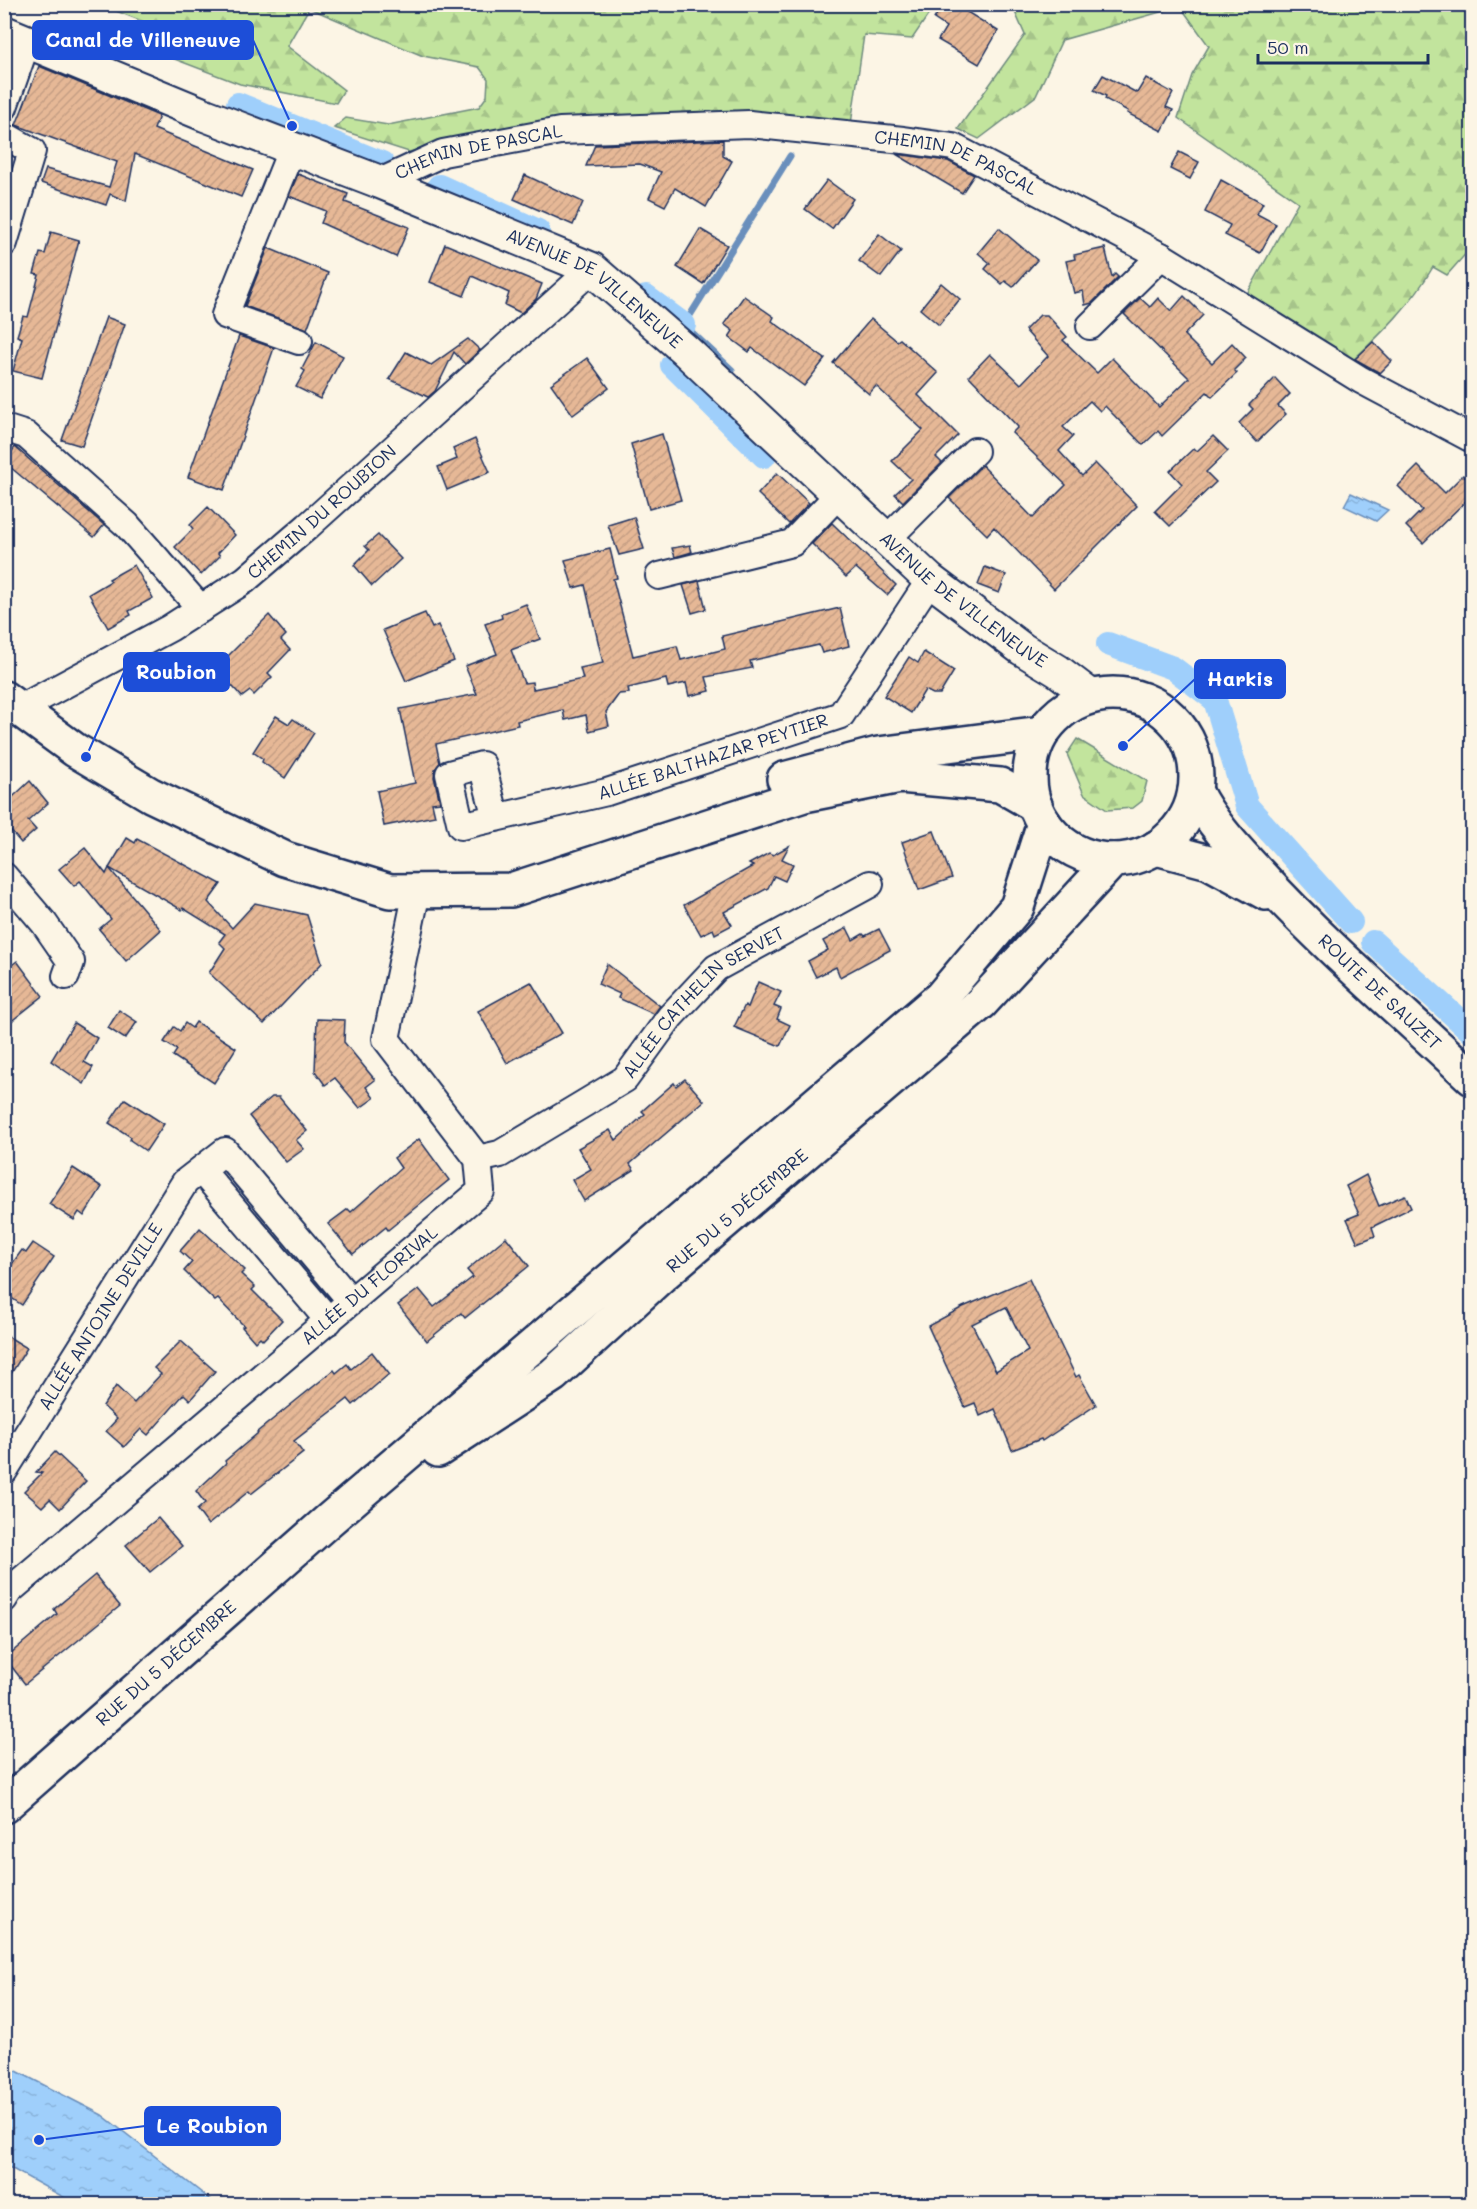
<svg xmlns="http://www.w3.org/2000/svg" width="1477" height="2209" viewBox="0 0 1477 2209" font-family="Mali,sans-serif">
<defs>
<pattern id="forest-firs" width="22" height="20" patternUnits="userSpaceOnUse" patternTransform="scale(1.5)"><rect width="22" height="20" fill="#c2e49d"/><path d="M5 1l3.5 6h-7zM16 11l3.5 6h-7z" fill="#a6c48a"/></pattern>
<pattern id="water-ripples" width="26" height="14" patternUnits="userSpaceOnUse" patternTransform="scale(1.5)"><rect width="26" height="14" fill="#9fcffb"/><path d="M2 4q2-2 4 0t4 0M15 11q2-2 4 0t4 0" fill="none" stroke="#88b2da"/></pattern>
<pattern id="building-hatch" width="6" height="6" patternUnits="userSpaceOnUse" patternTransform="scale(1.5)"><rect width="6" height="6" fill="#e6b896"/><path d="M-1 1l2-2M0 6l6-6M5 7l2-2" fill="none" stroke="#c59e84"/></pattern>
</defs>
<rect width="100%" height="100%" fill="#fcf5e5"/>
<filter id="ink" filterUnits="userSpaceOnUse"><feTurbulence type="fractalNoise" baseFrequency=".0167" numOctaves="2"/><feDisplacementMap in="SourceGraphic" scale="12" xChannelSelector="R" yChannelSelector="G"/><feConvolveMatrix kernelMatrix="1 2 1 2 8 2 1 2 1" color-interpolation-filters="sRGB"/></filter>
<g filter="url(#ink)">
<g fill="url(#forest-firs)" stroke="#6e8a7e" stroke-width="1.5">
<polygon points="101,5 935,5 912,39 864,35 851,124 741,115 534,123 409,152 334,128 346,118 388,125 479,107 487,96 488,79 479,67 423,56 309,8 287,46 344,90 336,103 240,84 135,44 152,25"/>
<path d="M 1008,5 L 1472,5 L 1472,251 L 1469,250 L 1447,275 L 1433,267 C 1412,304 1381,334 1351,362 L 1247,294 L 1298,202 L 1178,118 L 1192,75 L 1209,46 L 1183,10 L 1171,9 L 1062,40 L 1036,96 L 979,139 L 958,129 L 1025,35 L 1015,12 Z"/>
<polygon points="1077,739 1147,781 1142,801 1133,808 1107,810 1084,794 1067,754"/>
</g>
<g fill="url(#water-ripples)" stroke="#6a8fbc" stroke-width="1.5">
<polygon points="1351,493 1388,510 1376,521 1344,506"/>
<polygon points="5,2065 102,2115 216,2204 76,2204 5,2165"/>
</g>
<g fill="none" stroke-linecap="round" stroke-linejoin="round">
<polyline stroke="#6a8fbc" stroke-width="7" points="732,370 684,325 790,156"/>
<g stroke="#9fcffb" stroke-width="24">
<polyline points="238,104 382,163"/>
<polyline points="439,186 538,231"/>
<polyline points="646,297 684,325"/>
<polyline points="672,365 764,456"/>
<polyline points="1108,644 1173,668 1215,700 1247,806 1351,922"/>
<polyline points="1373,942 1472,1032"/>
</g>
</g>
<g fill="url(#building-hatch)" stroke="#1b2f5e" stroke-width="1.5" fill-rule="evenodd">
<polygon points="943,4 971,4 967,12 998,31 979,64 938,40 946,27 934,19"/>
<polygon points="39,66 159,116 154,129 253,170 241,197 135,154 126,201 110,194 106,205 41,183 46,169 109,187 117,162 16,125"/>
<polygon points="1103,75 1137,93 1146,78 1173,93 1166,107 1173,110 1162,131 1127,113 1128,111 1105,99 1106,96 1094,90"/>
<polygon points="723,140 723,156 732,161 706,207 675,188 665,206 649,198 661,172 640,164 586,166 595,145"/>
<polygon points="1179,152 1199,162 1190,179 1170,169"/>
<polygon points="896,154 948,161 974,175 962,193"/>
<polygon points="298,174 348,194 345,202 409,227 396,257 321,223 326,211 289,196"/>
<polygon points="525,175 583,202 573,225 514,199"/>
<polygon points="827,180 853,199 832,229 805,209"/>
<polygon points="1221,180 1263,203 1257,214 1276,224 1260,253 1225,235 1230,225 1205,212"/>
<polygon points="999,228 1037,260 1013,287 1005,281 1002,284 985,269 990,263 978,253"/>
<polygon points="700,229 727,245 703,284 677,267"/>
<polygon points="51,232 79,240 42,378 13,371 22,338 17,336 23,316 28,317 39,275 34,274 40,253 45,254"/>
<polygon points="879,234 901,251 881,277 859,261"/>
<polygon points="445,244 542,284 536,299 521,313 505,305 509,293 472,276 464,296 430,282"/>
<polygon points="268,248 328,273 307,329 245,306"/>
<polygon points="1105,248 1112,277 1115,274 1118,277 1092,303 1085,305 1083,291 1074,293 1066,261 1075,259 1074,255"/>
<polygon points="941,283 960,299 939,325 920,309"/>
<polygon points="744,296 774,317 772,321 825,359 804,386 752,348 749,352 729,337 733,331 724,324"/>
<polygon points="1184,296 1203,315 1184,335 1212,363 1232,343 1246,358 1234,370 1237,373 1212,397 1207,392 1162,436 1158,431 1143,445 1105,406 1100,411 1090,401 1063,427 1073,436 1059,451 1082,476 1095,463 1137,506 1054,589 994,527 987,535 949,498 982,465 1033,518 1066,485 1012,433 1018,427 969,376 990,354 1021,384 1048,356 1025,330 1040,315 1047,315 1067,337 1063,340 1097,373 1112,358 1159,407 1189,378 1124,314 1140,298 1150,307 1158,298 1171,311"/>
<polygon points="106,317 125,324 82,446 62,440"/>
<polygon points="871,319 897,341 900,339 938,373 918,395 958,435 936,457 942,463 903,502 895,494 911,479 892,461 923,430 876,386 869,394 833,363"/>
<polygon points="239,336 274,348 224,490 188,477"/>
<polygon points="468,339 480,350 465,364 454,352 435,391 428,397 389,379 406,352 431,365"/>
<polygon points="316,342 343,356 320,399 296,387 305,371 302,369"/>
<polygon points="1373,342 1392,361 1380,373 1355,359"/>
<polygon points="587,358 609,388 573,415 551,384"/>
<polygon points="1275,378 1290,394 1278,406 1286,414 1257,442 1239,423 1253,409 1249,405"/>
<polygon points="662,434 681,500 649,509 631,444"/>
<polygon points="1213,436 1228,451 1206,472 1216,482 1170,526 1155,511 1182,484 1170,471 1194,448 1197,451"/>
<polygon points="475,439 490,472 447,490 438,467 457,459 453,449"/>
<polygon points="15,447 104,525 94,537 4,462"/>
<polygon points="1418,466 1445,493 1463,475 1473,484 1473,494 1423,543 1406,526 1422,510 1398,486"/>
<polygon points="777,473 809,503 789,524 758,494"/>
<polygon points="208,507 235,535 218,553 220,556 201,575 175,547 193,529 190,525"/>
<polygon points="634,517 644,549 619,555 608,525"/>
<polygon points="832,523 896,585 887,595 856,568 846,577 812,544"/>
<polygon points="378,535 401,559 372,586 354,565 369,550 365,546"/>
<polygon points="690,545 692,552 675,557 672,548"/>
<polygon points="610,549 617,578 613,579 633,656 677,646 681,660 725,649 722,636 840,608 849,646 822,653 819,645 750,661 752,668 706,677 710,691 689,696 686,683 668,687 666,679 628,688 629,693 619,694 606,712 609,726 589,731 586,715 565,720 563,710 517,721 518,725 436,744 440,763 435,769 434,777 440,802 432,803 435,816 384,826 377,791 415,783 400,709 477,694 465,666 497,654 485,624 502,618 501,614 526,604 540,639 511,650 524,683 532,682 533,689 583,679 580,668 603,663 585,585 573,588 565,560"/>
<polygon points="134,565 153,598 129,611 131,615 108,628 89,594 111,581 109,579"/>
<polygon points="985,567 1006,575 999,593 978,585"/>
<polygon points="699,581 706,609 692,613 683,585"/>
<polygon points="425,613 432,628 438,625 454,661 406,681 383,630"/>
<polygon points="269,615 286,635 281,640 290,650 268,673 272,677 254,695 250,691 242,697 216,668"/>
<polygon points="924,652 954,671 940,694 933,694 925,690 911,713 884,696 909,657 918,663"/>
<polygon points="276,716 289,724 293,719 314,733 285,778 262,762 263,759 253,752"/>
<polygon points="30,781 48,803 28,821 36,830 21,843 4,823 4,805"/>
<polygon points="934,831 952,878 919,890 902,842"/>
<polygon points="127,838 135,843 137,839 221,884 208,902 232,928 255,903 307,915 322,963 264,1024 209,973 225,948 219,942 225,934 183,908 182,910 109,868"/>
<polygon points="789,846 782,859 793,864 785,881 774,876 768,888 724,912 732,925 715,934 713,929 701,935 684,905 753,866 749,864 769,853 773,855"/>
<polygon points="85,848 106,874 109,868 161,930 126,961 99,929 111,919 80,881 74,886 59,869"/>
<polygon points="847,928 853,940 863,934 865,936 879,929 890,950 840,977 836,967 816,977 808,961 828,950 823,941"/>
<polygon points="17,961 43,996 4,1027 4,971"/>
<polygon points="607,964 660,1006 654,1014 618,998 620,994 598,984"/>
<polygon points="531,982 562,1033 507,1063 478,1011"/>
<polygon points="758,982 781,992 774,1006 781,1009 777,1019 790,1025 780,1046 734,1027 745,1005 748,1007"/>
<polygon points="119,1010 137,1022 125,1039 108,1028"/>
<polygon points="317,1019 345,1020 344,1042 375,1080 366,1087 374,1098 360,1108 335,1078 325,1085 315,1071"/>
<polygon points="196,1022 236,1048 214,1083 173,1056 177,1050 164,1042 174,1027 180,1031 185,1023 192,1028"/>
<polygon points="74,1023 97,1038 84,1062 93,1067 84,1084 51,1061"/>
<polygon points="685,1079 704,1101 630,1164 634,1170 584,1201 572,1180 591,1169 578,1148 610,1130 616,1140 645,1114 642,1111 651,1103 674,1083 676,1086"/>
<polygon points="272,1097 279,1097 307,1131 296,1140 304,1149 286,1162 249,1116"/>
<polygon points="125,1099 164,1124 146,1151 130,1140 131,1137 109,1123"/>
<polygon points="419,1139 449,1180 388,1230 386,1227 353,1254 328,1224 348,1209 351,1212 401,1168 394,1158"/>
<polygon points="73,1168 102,1187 84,1216 79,1212 74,1220 49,1204"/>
<polygon points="1366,1175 1379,1206 1405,1195 1411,1208 1372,1227 1375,1236 1358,1243 1347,1219 1359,1214 1346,1186"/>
<polygon points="200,1228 245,1270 241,1274 255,1287 252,1290 282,1320 263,1340 260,1337 255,1342 242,1327 244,1326 218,1299 215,1301 184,1271 192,1262 180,1251"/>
<polygon points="506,1237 529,1266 465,1318 461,1313 427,1341 398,1305 419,1289 434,1307 473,1277 467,1270"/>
<polygon points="33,1243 54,1257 22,1305 4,1293 4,1275 22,1250 26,1253"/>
<path d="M 1029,1279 L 1076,1377 L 1079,1375 L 1096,1405 L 1042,1441 L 1041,1439 L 1012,1450 L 995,1409 L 980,1416 L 975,1403 L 965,1407 L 928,1326 L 963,1307 ZM 1006,1307 L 1028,1351 L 996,1371 L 972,1324 Z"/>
<polygon points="4,1334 27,1348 4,1385"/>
<polygon points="181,1341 215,1371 190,1400 184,1394 148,1435 141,1429 124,1447 106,1431 117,1419 103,1406 116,1386 134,1403 161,1374 154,1368"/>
<polygon points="372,1352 389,1374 353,1405 348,1399 294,1441 303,1453 251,1494 249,1491 208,1525 197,1510 205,1503 196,1491 226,1463 225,1461 258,1433 257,1432 334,1370 336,1373 347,1364 351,1369"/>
<polygon points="55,1452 86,1481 60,1509 50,1499 42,1507 24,1491 42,1473 36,1472"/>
<polygon points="158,1518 182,1546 150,1572 126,1545"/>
<polygon points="95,1575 120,1606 25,1684 5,1658 57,1614 54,1609"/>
</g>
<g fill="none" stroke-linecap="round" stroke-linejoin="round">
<defs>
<g id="minor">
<polyline points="4,107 27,41"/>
<polyline points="4,135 32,151 4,243"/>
<polyline points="292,148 225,315 299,341"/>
<path id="s1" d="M 380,182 L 443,153 L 560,131 L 749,124 L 903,140 L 953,147 L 1161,256 L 1361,380 L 1472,439"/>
<polyline points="1090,326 1161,256"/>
<polyline points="4,428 26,435 127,525 201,609"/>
<polyline points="887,539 975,451"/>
<polyline points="659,576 792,543 839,494"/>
<path id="s2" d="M 19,709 L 170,628 L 245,580 L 308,526 L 592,269"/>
<path id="s3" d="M 496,818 L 482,765 L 449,774 L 461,826 L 607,792 L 841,715 L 930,580"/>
<polyline points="4,876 44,923 71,962 66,976"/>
<path id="s4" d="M 478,1159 L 500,1154 L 625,1079 L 670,1017 L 716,968 L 870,884"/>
<polyline points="201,1170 329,1321"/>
<path id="s5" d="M 4,1471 L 185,1182 L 225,1151 L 351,1301"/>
<path id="s6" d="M 4,1599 L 9,1591 L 481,1191 L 478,1159 L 386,1039 L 417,891"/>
</g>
<g id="tertiary">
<path id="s7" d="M 4,32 L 205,115 L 380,182 L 592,269 L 685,350 L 930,580 L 1022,649 L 1058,671 L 1091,696"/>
</g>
<g id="secondary">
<circle cx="1113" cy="777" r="83"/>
<polyline points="4,698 75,750 151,795 285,859 390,891 511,890 804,795 900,776 1000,785 1035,805"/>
<polyline points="784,779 878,754 1042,733"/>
<path id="s8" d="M 1195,791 C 1211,823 1235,848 1259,874 C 1325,946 1401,1011 1472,1078"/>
<polyline points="1156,848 1209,862 1266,893"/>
<path id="s9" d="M 438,1450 L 553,1375 L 661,1276 L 981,1003 L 1113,860"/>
<path id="s10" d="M 4,1806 L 329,1520 L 941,997 L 1017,907 L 1044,823"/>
</g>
</defs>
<use href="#minor" stroke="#1b2f5e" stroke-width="30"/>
<use href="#tertiary" stroke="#1b2f5e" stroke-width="36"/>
<use href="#secondary" stroke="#1b2f5e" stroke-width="38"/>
<use href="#minor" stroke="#fcf5e5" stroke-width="26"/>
<use href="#tertiary" stroke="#fcf5e5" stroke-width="32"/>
<use href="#secondary" stroke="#fcf5e5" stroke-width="33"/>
</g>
</g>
<g text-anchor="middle" stroke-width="4.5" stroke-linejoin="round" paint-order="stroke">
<g font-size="18" fill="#1b2f5e" stroke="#fcf5e5">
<text dy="6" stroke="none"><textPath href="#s1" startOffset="104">CHEMIN DE PASCAL</textPath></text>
<text dy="6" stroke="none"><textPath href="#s1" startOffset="590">CHEMIN DE PASCAL</textPath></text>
<text dy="6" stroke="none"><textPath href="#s7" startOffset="646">AVENUE DE VILLENEUVE</textPath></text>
<text dy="6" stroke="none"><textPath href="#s2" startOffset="363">CHEMIN DU ROUBION</textPath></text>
<text dy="6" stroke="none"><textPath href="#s7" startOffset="1132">AVENUE DE VILLENEUVE</textPath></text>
<text dy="6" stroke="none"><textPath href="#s3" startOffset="404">ALLÉE BALTHAZAR PEYTIER</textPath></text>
<text dy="6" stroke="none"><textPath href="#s8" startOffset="274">ROUTE DE SAUZET</textPath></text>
<text dy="6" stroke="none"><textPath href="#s4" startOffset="280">ALLÉE CATHELIN SERVET</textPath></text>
<text dy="6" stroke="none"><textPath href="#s9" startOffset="384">RUE DU 5 DÉCEMBRE</textPath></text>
<text dy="6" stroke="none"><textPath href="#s6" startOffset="482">ALLÉE DU FLORIVAL</textPath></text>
<text dy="6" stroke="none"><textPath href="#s5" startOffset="182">ALLÉE ANTOINE DEVILLE</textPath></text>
<text dy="6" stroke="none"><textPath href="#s10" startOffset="216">RUE DU 5 DÉCEMBRE</textPath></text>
</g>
</g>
<path fill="none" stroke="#1d4ed8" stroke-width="2" d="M292 126L253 40M86 757L124 672M1123 746L1195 679M39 2140L145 2126"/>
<g fill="#1d4ed8" stroke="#fcf5e5" stroke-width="2">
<circle cx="292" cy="126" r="6"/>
<circle cx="86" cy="757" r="6"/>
<circle cx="1123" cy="746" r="6"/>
<circle cx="39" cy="2140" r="6"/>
</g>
<g fill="#1d4ed8" stroke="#1d4ed8" stroke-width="2">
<rect x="33" y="21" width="220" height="38" rx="6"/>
<rect x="124" y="653" width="105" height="38" rx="6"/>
<rect x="1195" y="660" width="90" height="38" rx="6"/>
<rect x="145" y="2107" width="135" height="38" rx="6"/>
</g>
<g font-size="20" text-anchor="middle" font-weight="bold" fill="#fff">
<text x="143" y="47">Canal de Villeneuve</text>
<text x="176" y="679">Roubion</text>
<text x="1240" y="686">Harkis</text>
<text x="212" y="2133">Le Roubion</text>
</g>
<rect width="1477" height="2209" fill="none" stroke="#fcf5e5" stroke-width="24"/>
<rect x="12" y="12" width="1453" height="2185" fill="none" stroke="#1b2f5e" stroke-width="2" filter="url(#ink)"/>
<path d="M1258 54v9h170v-9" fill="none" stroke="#1b2f5e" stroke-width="3"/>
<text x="1267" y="54" font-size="18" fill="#1b2f5e" stroke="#fcf5e5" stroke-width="4.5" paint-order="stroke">50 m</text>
</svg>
